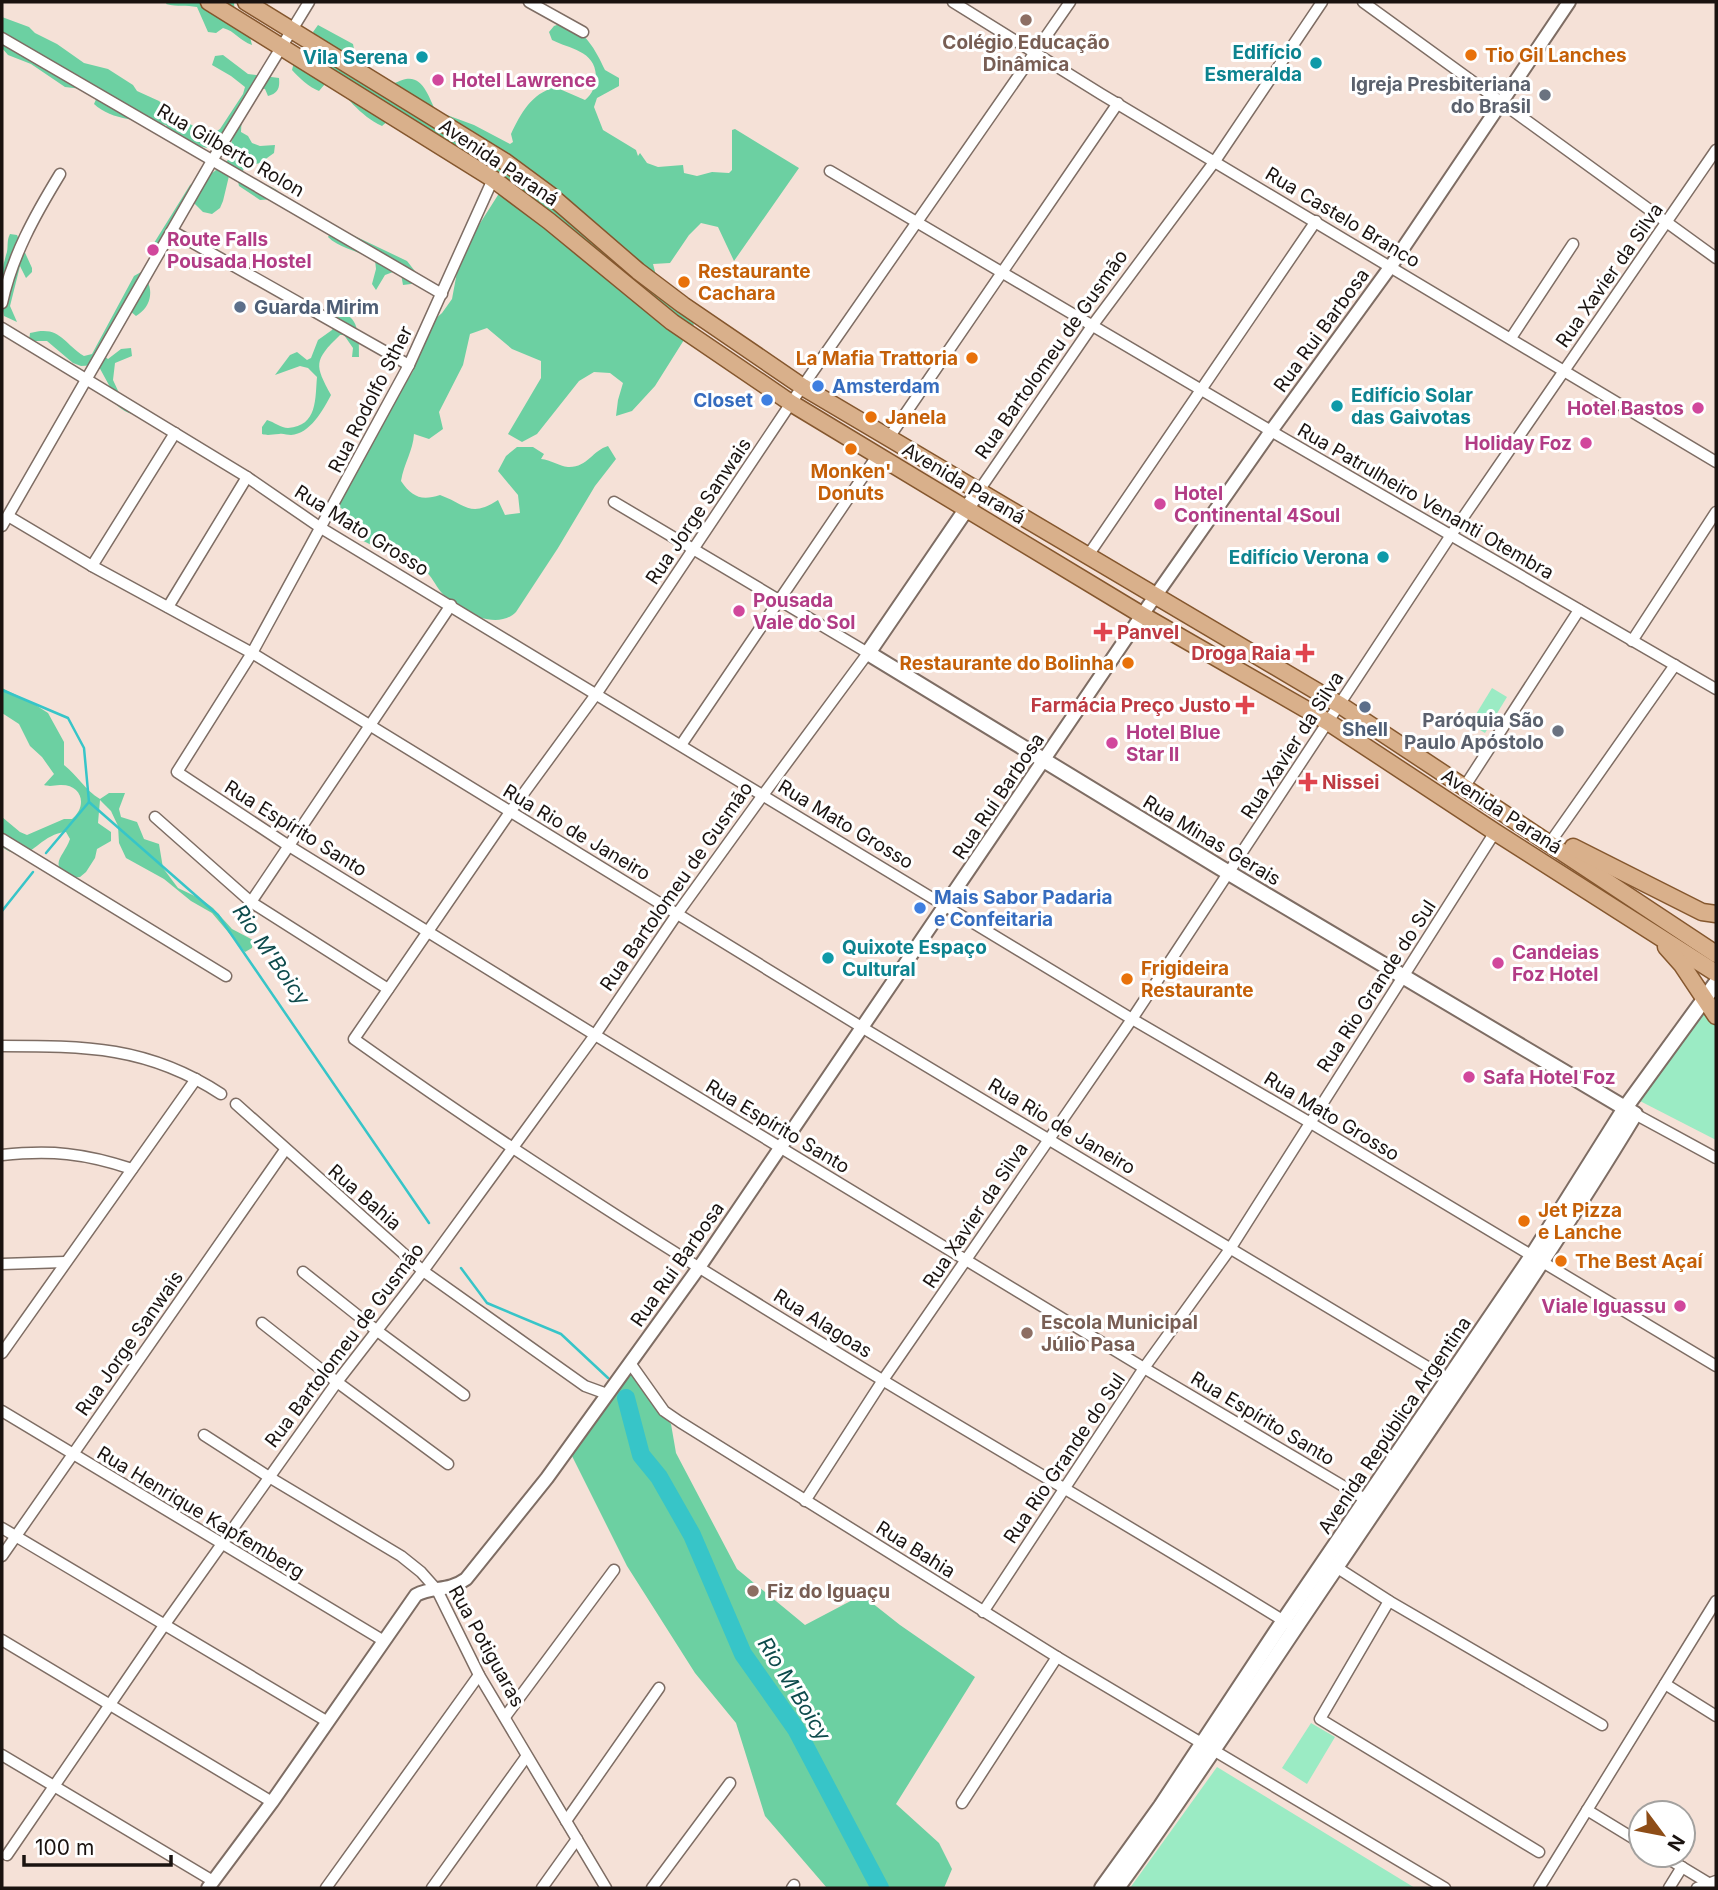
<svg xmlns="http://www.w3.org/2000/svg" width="1718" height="1890" viewBox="0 0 1718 1890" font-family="Inter,sans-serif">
<rect width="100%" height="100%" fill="#f5e1d7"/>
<g fill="#9bebc4">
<polygon points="1492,688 1507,697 1485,733 1470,724"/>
<polygon points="1716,990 1716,1140 1638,1100"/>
<polygon points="1311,1723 1335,1737 1307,1784 1282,1768"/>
<polygon points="1217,1767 1415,1888 1130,1888"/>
</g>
<g fill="#6cd0a2">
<path d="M 167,2 L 234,2 L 235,21 L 248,29 L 252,45 C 240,41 235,31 223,28 L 216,33 L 208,32 L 197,7 C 186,5 178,7 166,4 Z"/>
<path d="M 2,17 L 29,27 L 35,33 L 57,44 L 84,63 L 108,69 L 133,85 L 137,91 L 159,101 L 171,112 L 206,134 L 214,133 L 220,129 L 243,94 L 245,87 L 231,76 L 212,65 L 215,56 L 223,55 L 248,74 L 279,78 C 280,88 278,93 268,96 L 265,89 L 259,88 C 250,103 241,114 241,132 L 248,136 L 252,143 L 260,146 L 275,145 L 274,153 L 260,163 L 244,167 L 242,176 C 254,184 267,182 278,191 L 276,199 L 260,200 L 239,186 L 237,177 L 229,176 L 223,201 L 220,208 L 212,214 L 203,212 L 192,201 L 158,246 L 154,243 L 190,185 C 196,180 201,181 207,177 C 209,176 230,159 231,157 L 229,149 L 233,138 L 228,134 L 207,148 C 192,144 174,139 166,125 C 142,120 112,121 94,104 L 97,97 L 82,89 L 65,87 L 31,64 L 8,55 L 2,48 Z"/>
<path d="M 562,23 C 585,29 596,51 605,70 L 619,78 L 619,86 L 597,98 L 594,107 L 603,130 L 636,150 L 638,156 L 640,153 L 647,163 L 658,167 L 683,165 L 684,173 L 697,176 L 712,172 L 729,173 L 732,170 L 732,130 L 735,129 L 799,168 L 734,261 L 718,227 L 701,223 L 689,235 L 670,263 L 653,264 L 662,298 L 694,324 L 655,386 L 632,411 L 616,416 L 618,400 L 623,383 L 610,373 L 594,372 L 579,381 L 537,434 L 522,442 L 508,434 L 541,378 L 541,361 L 512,349 L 487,328 L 470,334 L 463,365 L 439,412 L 443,429 L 429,439 L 414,434 C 413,451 404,463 401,481 C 412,497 421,501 440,495 C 467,505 470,518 498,500 L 505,515 L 520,513 L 518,495 L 498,471 L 506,456 L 517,447 L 533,447 L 544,454 L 541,459 C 551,460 559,466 568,467 C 587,468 593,450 608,446 L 616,459 L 595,486 L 558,548 L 516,612 C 496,632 456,610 441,592 C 435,585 432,576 424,570 C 403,556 378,550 356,537 L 358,529 L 353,517 L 346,520 L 346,511 L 339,507 L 343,495 L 378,430 L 413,371 L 434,320 L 442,313 L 452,299 L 457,272 L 470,239 L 498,195 L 501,185 L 410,133 L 400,131 L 389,120 L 382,126 C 360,116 345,95 330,78 L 319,91 C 309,87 299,78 292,70 L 294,62 L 315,53 L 317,38 L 313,32 L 318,25 L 353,44 L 356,59 L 389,84 C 395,84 400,80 406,79 C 424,76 429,99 436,111 L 474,125 L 510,144 L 513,142 L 511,134 C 521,113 531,94 555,87 L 585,100 C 592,94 596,86 596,76 C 595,50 569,49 552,40 L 549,32 L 554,26 Z"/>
<path d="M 340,229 L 407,261 L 418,275 L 419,283 L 403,285 L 401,274 L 393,272 L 385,275 L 376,290 L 372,284 L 376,269 L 375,260 C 360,251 340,249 328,237 L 332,230 Z"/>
<path d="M 10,234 L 17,235 L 32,268 L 32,272 L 26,278 L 20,266 L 10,306 L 17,322 L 4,316 C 0,297 0,275 6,255 C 9,248 6,241 10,234 Z"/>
<path d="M 141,272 C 155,286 153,306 136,316 L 130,311 L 101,354 L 108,359 L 121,349 L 131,348 L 132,356 L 115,363 L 113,380 L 120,395 L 135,402 L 138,410 L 132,414 C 122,411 113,403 107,394 L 110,387 L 98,365 L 81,366 L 73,363 L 47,341 L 29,341 L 30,333 C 60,325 62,342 84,356 L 92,354 L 134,276 Z"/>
<path d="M 342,314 C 360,316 359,341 359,357 L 352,357 L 353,348 L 344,335 L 340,335 C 313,361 315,365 331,395 C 323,410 310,434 291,435 C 287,435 283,433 279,434 C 272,434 269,436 262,434 L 262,427 L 267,420 C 274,422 281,428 288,428 C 318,426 315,398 317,377 L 308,368 L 300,366 L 275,375 L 290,355 L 297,352 L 307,360 L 311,358 L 318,340 L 332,330 L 336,323 L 335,319 Z"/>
<path d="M 2,688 L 34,704 L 48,713 L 64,742 L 64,765 C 78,776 85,790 100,799 L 109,793 L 125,793 L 119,809 L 121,817 L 137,822 L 144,839 L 159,844 L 163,868 L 178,888 L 201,899 L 213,908 L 232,929 L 253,940 L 252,948 L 245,952 L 212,913 L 191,901 L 164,879 L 126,858 L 119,843 L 118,826 L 111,811 L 100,800 L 98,823 L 111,832 L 111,841 L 97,849 L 95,858 L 86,872 L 80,877 L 71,878 C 47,864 64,857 70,839 L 66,832 C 35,835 32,868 2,847 L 2,817 L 20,832 L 27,835 L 64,819 L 72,819 C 88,806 82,784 60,785 C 54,785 51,787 44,785 L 54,774 L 42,757 L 30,746 L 19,724 L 2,713 Z"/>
<polygon points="631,1374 671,1424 676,1453 737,1569 805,1625 862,1595 900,1625 975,1677 896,1804 939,1843 952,1869 944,1888 827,1888 765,1816 736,1723 695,1673 627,1566 572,1456"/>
</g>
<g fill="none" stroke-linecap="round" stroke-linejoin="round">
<g stroke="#37c5c8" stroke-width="2.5">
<polyline points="2,690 68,718 84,748 89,802 218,915 429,1223"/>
<polyline points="46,853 89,802"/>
<polyline points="2,911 33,872"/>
<polyline points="461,1268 487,1303 561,1334 608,1378"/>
</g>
<polyline stroke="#37c5c8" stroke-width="18" points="626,1398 641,1455 659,1477 692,1535 743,1654 796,1729 880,1888"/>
<defs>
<g id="minor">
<polyline points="529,2 583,32"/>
<polyline points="953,2 1101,94 1716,462"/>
<path d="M 1070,2 L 791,403 L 597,693 L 510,812 L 354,1039 C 525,1161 704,1272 884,1381 C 1018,1462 1154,1540 1287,1623"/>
<polyline points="1363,2 1716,258"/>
<polyline points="2,38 442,294"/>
<polyline points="830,171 1271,431 1716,689"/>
<polyline points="493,179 409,365 252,653 177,772 289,846 595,1035 1144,1368 1370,1502"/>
<polyline points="172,231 409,365"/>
<path d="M 2,303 C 12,256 35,215 60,174"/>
<polyline points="2,328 247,477 321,528 1132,1019 1309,1122 1716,1366"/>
<polyline points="1511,338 1573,244"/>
<polyline points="888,439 1118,103"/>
<polyline points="978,492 1092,326 1215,161 1322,2"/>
<polyline points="8,516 92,566 252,653 863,1028 1451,1381"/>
<polyline points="2,526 213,159 309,2"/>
<polyline points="1087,557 1316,221"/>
<polyline points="92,566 175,433"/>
<polyline points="168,607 247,477"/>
<polyline points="1632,641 1716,512"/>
<polyline points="681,745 877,456"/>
<polyline points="1465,786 1579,610"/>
<polyline points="155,817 251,902 388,989"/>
<polyline points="1554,837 1675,665"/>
<polyline points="2,839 226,976"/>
<polyline points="251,902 451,605"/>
<path d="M 2,1046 C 85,1046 148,1046 221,1094"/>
<polyline points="236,1104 423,1271 585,1386 607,1394"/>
<polyline points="1635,1114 1716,1158"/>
<path d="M 2,1155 C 51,1150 84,1153 132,1169"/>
<polyline points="2,1264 65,1262"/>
<polyline points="303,1272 376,1330 464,1395"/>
<polyline points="262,1323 337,1382 448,1464"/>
<polyline points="2,1353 196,1079"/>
<polyline points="630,1363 664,1411 680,1422 1057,1657 1445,1888"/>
<polyline points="2,1411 384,1641"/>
<polyline points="204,1435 269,1477 401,1556 421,1572 437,1590 479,1675 606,1888"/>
<polyline points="805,1501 883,1380 1132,1019 1451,535 1716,150"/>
<polyline points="2,1528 328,1722"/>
<polyline points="2,1556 285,1150"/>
<polyline points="1336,1567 1389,1601 1602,1725"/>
<polyline points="1389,1601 1320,1719 1539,1852"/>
<polyline points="983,1612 1144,1368 1230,1249 1495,832"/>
<polyline points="2,1640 272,1802"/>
<polyline points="1665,1684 1716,1716"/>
<polyline points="505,1717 614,1570"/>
<polyline points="2,1755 213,1881"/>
<polyline points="962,1803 1057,1657"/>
<polyline points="1587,1810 1641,1843"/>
<polyline points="566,1821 659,1688"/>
<polyline points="7,1855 165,1624 337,1382 423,1271 595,1035 677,914 763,795 868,653 614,502"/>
<polyline points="1662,1855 1710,1884"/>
<polyline points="326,1888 479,1675"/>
<polyline points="432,1888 526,1757"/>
<polyline points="542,1888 577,1839"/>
<polyline points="652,1888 730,1783"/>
<polyline points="792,1888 794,1885"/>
<polyline points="1539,1888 1716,1601"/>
<polyline points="1669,1888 1682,1867"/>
<polyline points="1697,1888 1716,1881"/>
</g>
<path id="tertiary" d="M 208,1888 L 272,1802 L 416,1595 C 433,1586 448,1592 466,1579 L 547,1478 L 700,1266 L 1142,615 L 1271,431 L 1391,266 L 1569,2"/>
<g id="secondary">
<path d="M 978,492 L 868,653 L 1229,873 L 1635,1114 C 1541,1269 1436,1419 1335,1569 C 1262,1676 1193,1784 1117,1888"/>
<polyline points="1102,1888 1161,1806 1276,1632 1532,1256 1625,1108 1716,983"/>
</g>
<g id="primary">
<polyline points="209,2 493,179 549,221 672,322 791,403 1142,615 1328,722 1495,832 1716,973"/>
<polyline points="246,2 504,161 550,195 638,271 683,305 803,387 1340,705 1716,954"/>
<polyline points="1573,847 1702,912 1716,914"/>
<polyline points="1666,947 1682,965 1716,1016"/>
</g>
</defs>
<use href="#minor" stroke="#7e6d64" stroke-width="13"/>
<use href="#tertiary" stroke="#7e6d64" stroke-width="16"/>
<use href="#secondary" stroke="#7e6d64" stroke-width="18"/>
<use href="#primary" stroke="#85572e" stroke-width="19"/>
<use href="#minor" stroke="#fff" stroke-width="10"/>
<use href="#tertiary" stroke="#fff" stroke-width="12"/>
<use href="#secondary" stroke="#fff" stroke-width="14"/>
<use href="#primary" stroke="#d9b08b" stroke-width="16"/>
</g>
<g fill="#8d6e63" stroke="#fff" stroke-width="2.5">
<circle cx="1026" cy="20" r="7"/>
<circle cx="1027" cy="1333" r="7"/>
<circle cx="753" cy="1591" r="7"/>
</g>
<g fill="#e8710a" stroke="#fff" stroke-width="2.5">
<circle cx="1471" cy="55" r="7"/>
<circle cx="684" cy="282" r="7"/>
<circle cx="972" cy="358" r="7"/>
<circle cx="871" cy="417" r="7"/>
<circle cx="851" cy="449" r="7"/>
<circle cx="1128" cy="663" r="7"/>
<circle cx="1127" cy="979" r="7"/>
<circle cx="1524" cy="1221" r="7"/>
<circle cx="1561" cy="1261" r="7"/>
</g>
<g fill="#0f9aa8" stroke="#fff" stroke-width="2.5">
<circle cx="422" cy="57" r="7"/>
<circle cx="1316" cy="63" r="7"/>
<circle cx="1337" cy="406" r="7"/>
<circle cx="1383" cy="557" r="7"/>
<circle cx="828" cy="958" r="7"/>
</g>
<g fill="#d1479c" stroke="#fff" stroke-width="2.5">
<circle cx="438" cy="80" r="7"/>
<circle cx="153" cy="250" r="7"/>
<circle cx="1698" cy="408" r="7"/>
<circle cx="1586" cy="443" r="7"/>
<circle cx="1160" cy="504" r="7"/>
<circle cx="739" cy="611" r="7"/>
<circle cx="1112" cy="743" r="7"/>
<circle cx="1498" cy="963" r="7"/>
<circle cx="1469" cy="1077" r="7"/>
<circle cx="1680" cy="1306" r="7"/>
</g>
<g fill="#6b7280" stroke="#fff" stroke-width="2.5">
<circle cx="1545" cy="95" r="7"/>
<circle cx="1558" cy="731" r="7"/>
</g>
<g fill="#5c6f8a" stroke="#fff" stroke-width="2.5">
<circle cx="240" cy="307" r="7"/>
<circle cx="1365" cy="707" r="7"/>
</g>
<g fill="#3f7fe0" stroke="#fff" stroke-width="2.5">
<circle cx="818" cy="386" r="7"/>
<circle cx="767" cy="400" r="7"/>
<circle cx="920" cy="908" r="7"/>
</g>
<g fill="#e0444e" stroke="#fff" stroke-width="2.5">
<path d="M1099.5 621.5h7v7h7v7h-7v7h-7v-7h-7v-7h7z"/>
<path d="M1301.5 642.5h7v7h7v7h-7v7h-7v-7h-7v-7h7z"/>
<path d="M1241.5 694.5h7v7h7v7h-7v7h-7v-7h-7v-7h7z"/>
<path d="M1304.5 771.5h7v7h7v7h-7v7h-7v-7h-7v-7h7z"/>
</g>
<g text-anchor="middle" stroke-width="6" stroke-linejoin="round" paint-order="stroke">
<g font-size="19" font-weight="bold" fill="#785e54" stroke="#fff" text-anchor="start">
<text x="1026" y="49" text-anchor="middle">Colégio Educação<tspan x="1026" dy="22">Dinâmica</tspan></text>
<text x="1041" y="1329">Escola Municipal<tspan x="1041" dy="22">Júlio Pasa</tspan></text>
<text x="767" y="1598">Fiz do Iguaçu</text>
</g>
<g font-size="19" font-weight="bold" fill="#0d838f" stroke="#fff" text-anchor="end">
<text x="1302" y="59">Edifício<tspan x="1302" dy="22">Esmeralda</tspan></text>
<text x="408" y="64">Vila Serena</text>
<text x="1351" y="402" text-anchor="start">Edifício Solar<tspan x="1351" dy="22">das Gaivotas</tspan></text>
<text x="1369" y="564">Edifício Verona</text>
<text x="842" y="954" text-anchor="start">Quixote Espaço<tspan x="842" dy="22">Cultural</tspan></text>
</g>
<g font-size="19" font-weight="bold" fill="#c56008" stroke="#fff" text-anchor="start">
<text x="1485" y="62">Tio Gil Lanches</text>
<text x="698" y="278">Restaurante<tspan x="698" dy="22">Cachara</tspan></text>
<text x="958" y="365" text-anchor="end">La Mafia Trattoria</text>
<text x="885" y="424">Janela</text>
<text x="851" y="478" text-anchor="middle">Monken'<tspan x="851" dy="22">Donuts</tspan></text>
<text x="1114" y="670" text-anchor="end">Restaurante do Bolinha</text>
<text x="1141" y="975">Frigideira<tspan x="1141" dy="22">Restaurante</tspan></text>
<text x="1538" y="1217">Jet Pizza<tspan x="1538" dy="22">e Lanche</tspan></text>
<text x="1575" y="1268">The Best Açaí</text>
</g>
<g font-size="19" font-weight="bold" fill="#b23c85" stroke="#fff" text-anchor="start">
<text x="452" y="87">Hotel Lawrence</text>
<text x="167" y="246">Route Falls<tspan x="167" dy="22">Pousada Hostel</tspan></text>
<text x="1684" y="415" text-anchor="end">Hotel Bastos</text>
<text x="1572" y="450" text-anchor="end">Holiday Foz</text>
<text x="1174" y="500">Hotel<tspan x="1174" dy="22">Continental 4Soul</tspan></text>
<text x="753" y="607">Pousada<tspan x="753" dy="22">Vale do Sol</tspan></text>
<text x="1126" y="739">Hotel Blue<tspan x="1126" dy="22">Star II</tspan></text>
<text x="1512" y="959">Candeias<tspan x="1512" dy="22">Foz Hotel</tspan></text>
<text x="1483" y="1084">Safa Hotel Foz</text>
<text x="1666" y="1313" text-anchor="end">Viale Iguassu</text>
</g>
<g font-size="19" font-weight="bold" fill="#5b616d" stroke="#fff" text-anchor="end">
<text x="1531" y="91">Igreja Presbiteriana<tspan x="1531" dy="22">do Brasil</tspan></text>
<text x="1544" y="727">Paróquia São<tspan x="1544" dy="22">Paulo Apóstolo</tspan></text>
</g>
<g font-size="19" fill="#1a1310" stroke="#fff">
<text transform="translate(231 150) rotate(30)" y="7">Rua Gilberto Rolon</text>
<text transform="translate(499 162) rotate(34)" y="7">Avenida Paraná</text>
<text transform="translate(1343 217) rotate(31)" y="7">Rua Castelo Branco</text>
<text transform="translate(1609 275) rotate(-55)" y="7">Rua Xavier da Silva</text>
<text transform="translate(1321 330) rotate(-54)" y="7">Rua Rui Barbosa</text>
<text transform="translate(1051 354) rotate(-55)" y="7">Rua Bartolomeu de Gusmão</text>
<text transform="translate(370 399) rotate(-63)" y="7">Rua Rodolfo Sther</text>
<text transform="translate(964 483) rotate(31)" y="7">Avenida Paraná</text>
<text transform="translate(1426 501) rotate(30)" y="7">Rua Patrulheiro Venanti Otembra</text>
<text transform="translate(698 511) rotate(-56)" y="7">Rua Jorge Sanwais</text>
<text transform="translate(362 530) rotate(32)" y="7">Rua Mato Grosso</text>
<text transform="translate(1292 745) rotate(-57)" y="7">Rua Xavier da Silva</text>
<text transform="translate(998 796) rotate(-56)" y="7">Rua Rui Barbosa</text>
<text transform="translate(1502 811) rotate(33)" y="7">Avenida Paraná</text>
<text transform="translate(846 824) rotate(31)" y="7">Rua Mato Grosso</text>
<text transform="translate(296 828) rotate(32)" y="7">Rua Espírito Santo</text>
<text transform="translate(577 832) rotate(31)" y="7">Rua Rio de Janeiro</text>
<text transform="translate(1212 840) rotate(31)" y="7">Rua Minas Gerais</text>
<text transform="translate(676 886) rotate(-55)" y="7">Rua Bartolomeu de Gusmão</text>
<text transform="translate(1376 986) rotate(-57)" y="7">Rua Rio Grande do Sul</text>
<text transform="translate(1332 1116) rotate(31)" y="7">Rua Mato Grosso</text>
<text transform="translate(778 1126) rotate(31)" y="7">Rua Espírito Santo</text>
<text transform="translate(1062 1126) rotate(31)" y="7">Rua Rio de Janeiro</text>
<text transform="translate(365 1197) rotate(41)" y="7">Rua Bahia</text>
<text transform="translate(975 1215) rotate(-56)" y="7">Rua Xavier da Silva</text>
<text transform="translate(677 1264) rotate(-55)" y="7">Rua Rui Barbosa</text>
<text transform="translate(823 1323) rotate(32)" y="7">Rua Alagoas</text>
<text transform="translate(129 1343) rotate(-55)" y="7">Rua Jorge Sanwais</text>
<text transform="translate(344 1345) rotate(-53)" y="7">Rua Bartolomeu de Gusmão</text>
<text transform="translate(1263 1418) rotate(31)" y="7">Rua Espírito Santo</text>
<text transform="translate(1394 1425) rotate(-56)" y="7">Avenida República Argentina</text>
<text transform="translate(1064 1458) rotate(-56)" y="7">Rua Rio Grande do Sul</text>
<text transform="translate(201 1512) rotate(31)" y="7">Rua Henrique Kapfemberg</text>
<text transform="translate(916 1549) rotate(32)" y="7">Rua Bahia</text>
<text transform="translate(487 1646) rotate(61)" y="7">Rua Potiguaras</text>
</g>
<g font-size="19" font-weight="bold" fill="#4e5e75" stroke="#fff" text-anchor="start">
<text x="254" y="314">Guarda Mirim</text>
<text x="1365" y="736" text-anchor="middle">Shell</text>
</g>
<g font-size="19" font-weight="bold" fill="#366cbe" stroke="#fff" text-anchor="start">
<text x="832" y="393">Amsterdam</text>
<text x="753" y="407" text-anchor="end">Closet</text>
<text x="934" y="904">Mais Sabor Padaria<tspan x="934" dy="22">e Confeitaria</tspan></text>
</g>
<g font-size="19" font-weight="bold" fill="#be3a42" stroke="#fff" text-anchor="start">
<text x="1117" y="639">Panvel</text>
<text x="1291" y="660" text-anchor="end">Droga Raia</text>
<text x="1231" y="712" text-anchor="end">Farmácia Preço Justo</text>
<text x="1322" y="789">Nissei</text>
</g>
<g font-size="21" font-style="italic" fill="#0e4b4c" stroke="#fff">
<text transform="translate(271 955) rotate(55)" y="7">Rio M'Boicy</text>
<text transform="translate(794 1689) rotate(58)" y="7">Rio M'Boicy</text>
</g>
</g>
<rect width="1718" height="1890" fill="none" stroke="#1a1310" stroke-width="7"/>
<g transform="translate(1662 1834) rotate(122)"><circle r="33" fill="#ffffff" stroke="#a3a19f" stroke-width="2"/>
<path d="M0-5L12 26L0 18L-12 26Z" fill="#8e4d17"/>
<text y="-10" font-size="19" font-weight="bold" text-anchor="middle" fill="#1a1310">N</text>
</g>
<path d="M24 1855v10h147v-10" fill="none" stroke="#1a1310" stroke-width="3.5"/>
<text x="35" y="1855" font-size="21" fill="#1a1310" stroke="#ffffff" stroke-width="5" paint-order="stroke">100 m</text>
</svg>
